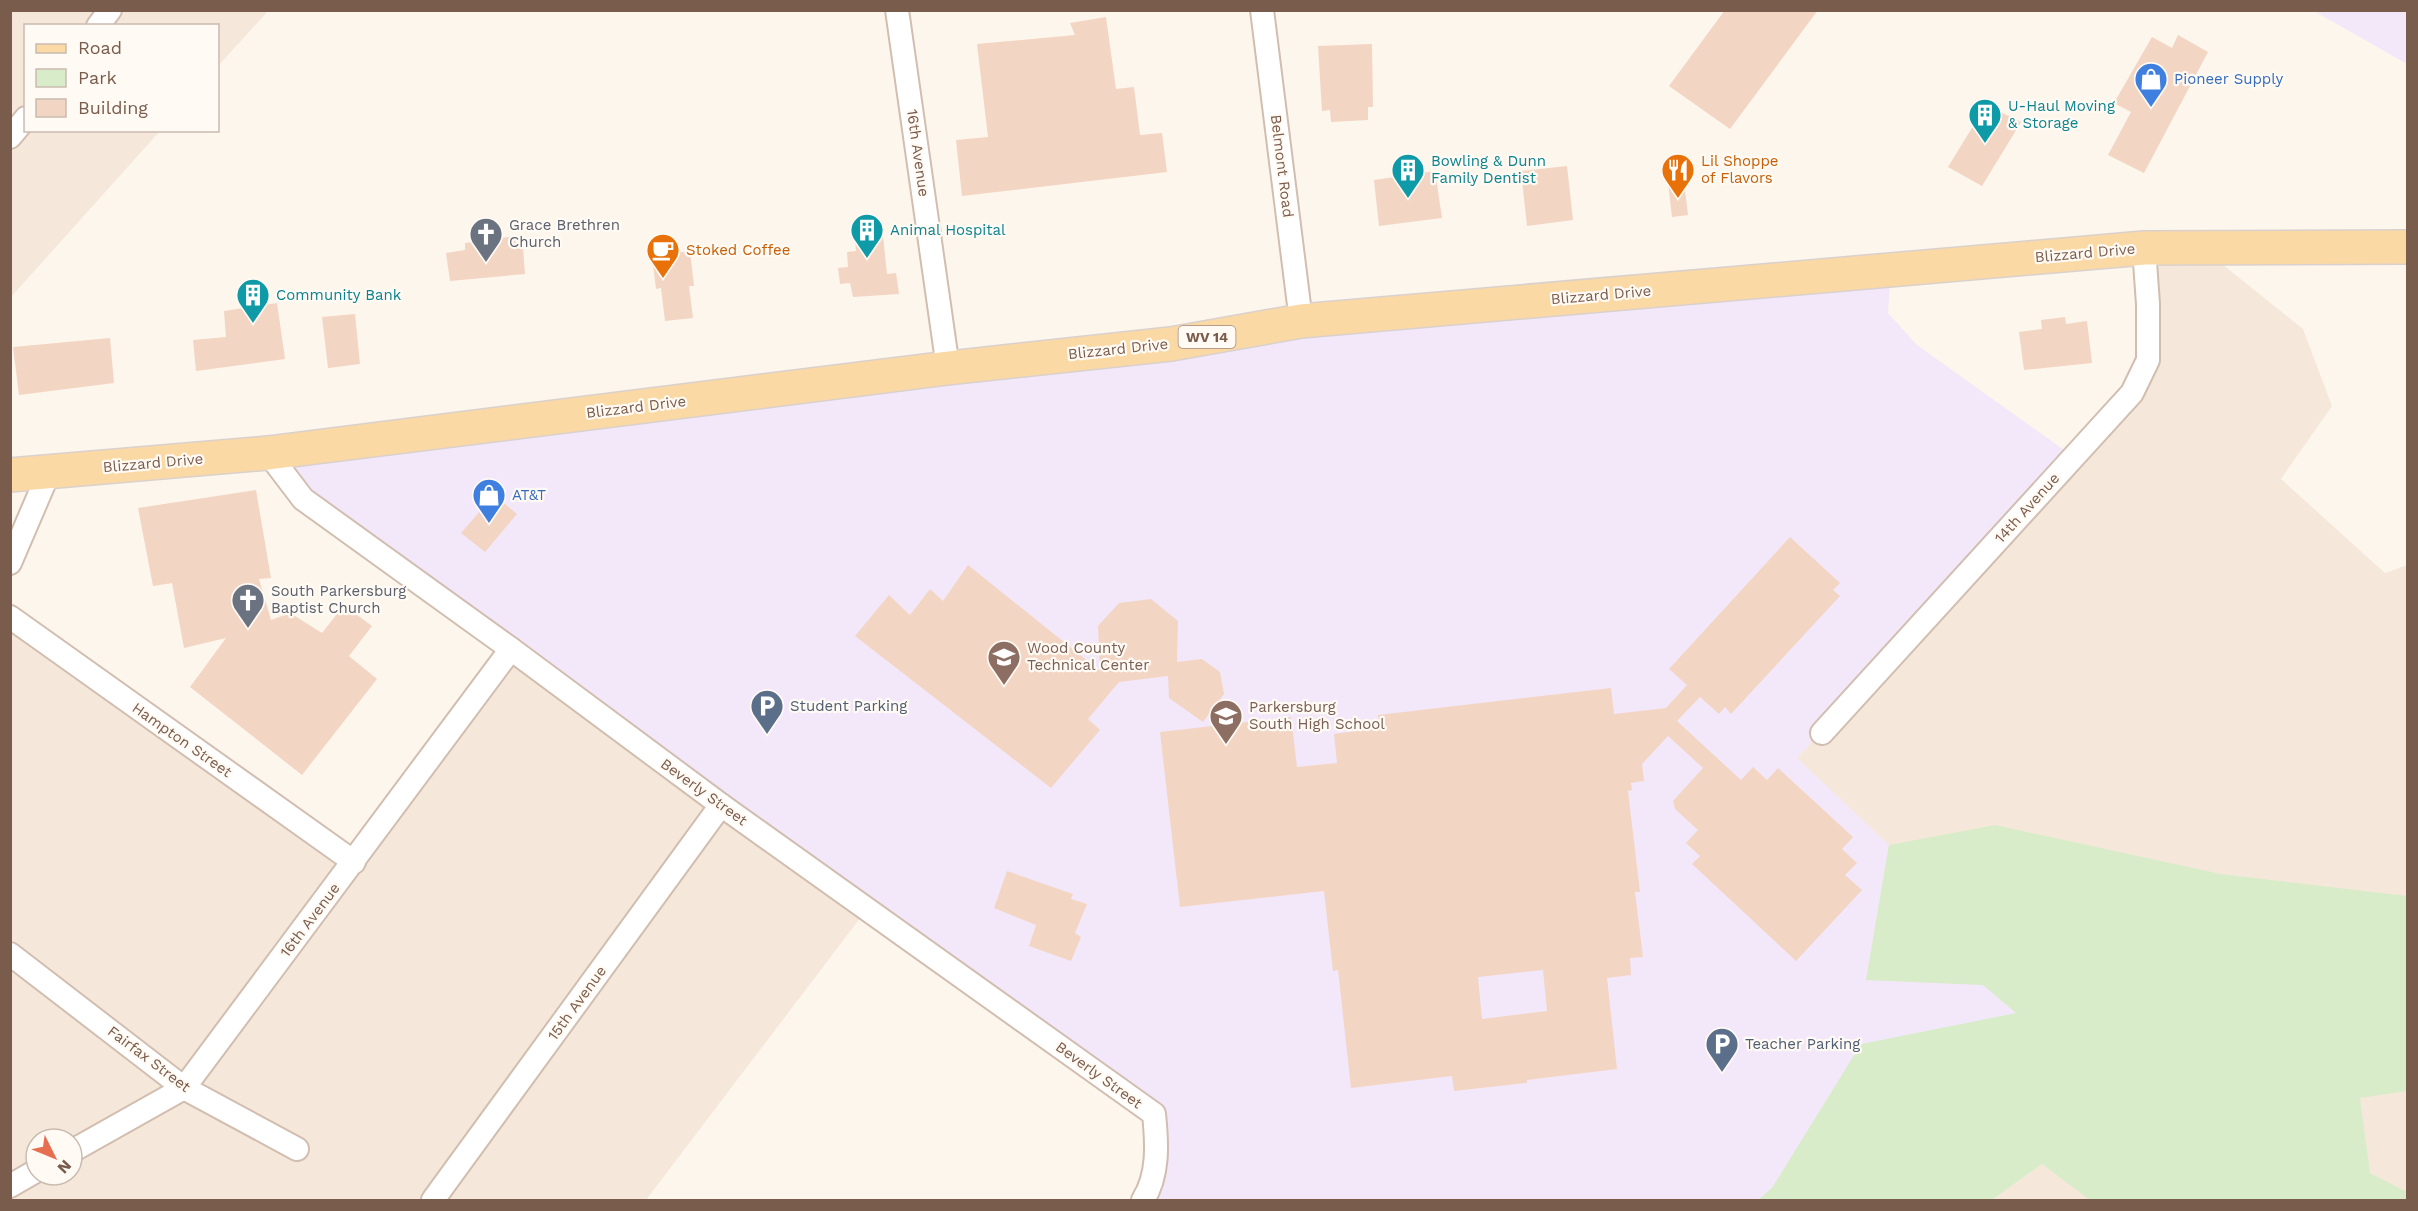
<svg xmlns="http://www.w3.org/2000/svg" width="2418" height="1211" viewBox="0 0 2418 1211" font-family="'Work Sans',sans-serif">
<rect width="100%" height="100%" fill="#fdf6ec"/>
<g fill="#f5e8da" fill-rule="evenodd">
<polygon points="11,11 268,11 218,66 218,26 26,26 26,130 160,131 11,297"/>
<polygon points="2144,248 2202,248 2303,329 2332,406 2281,479 2385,573 2407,565 2407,1200 1992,1200 2042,1164 1866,980 1797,758 2148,360"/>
<path d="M 10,617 L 354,861 L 511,649 L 867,909 L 646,1200 L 11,1200 ZM 36,1139 L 72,1139 L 72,1175 L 36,1175 Z"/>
</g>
<g fill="#f3e8fa">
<polygon points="2314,11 2407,11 2407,64"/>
<polygon points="1891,269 1888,313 1917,345 2074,457 1797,758 1889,845 1866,980 1983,985 2017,1013 1992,1200 1143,1200 1154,1114 303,499 268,453"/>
</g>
<polygon fill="#d8ecc9" points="1995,825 2221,874 2407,896 2407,1091 2360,1098 2370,1173 2407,1192 2407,1200 2090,1200 2042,1164 1992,1200 1758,1200 1772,1188 1861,1044 2016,1013 1983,985 1866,980 1889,845"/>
<g fill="#f3d5c3" fill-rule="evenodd">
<polygon points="1725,10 1818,10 1730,129 1669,86"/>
<polygon points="1106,17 1116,89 1134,87 1140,135 1162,133 1167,172 962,196 956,140 988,137 977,44 1075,35 1070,23"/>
<polygon points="2178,35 2208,52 2144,173 2108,155 2131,112 2114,103 2152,37 2172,48"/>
<polygon points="1372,44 1373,107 1368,107 1368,120 1331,122 1330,110 1322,111 1318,46"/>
<polygon points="1986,105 2021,122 1982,186 1948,167"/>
<polygon points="1567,166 1573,220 1527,226 1521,171"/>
<polygon points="1435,171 1442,218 1379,226 1374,180"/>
<polygon points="1684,182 1688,215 1672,217 1668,183"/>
<polygon points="882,226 887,274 896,273 899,294 853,297 850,283 840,284 838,268 848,267 847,252 856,251 854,230"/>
<polygon points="522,235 525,274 450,281 446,253 465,250 465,243"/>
<polygon points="690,251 694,286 689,286 693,318 665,321 661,288 656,289 652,256"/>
<polygon points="277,303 285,359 196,371 193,340 226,337 224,311"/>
<polygon points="355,314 360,364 328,368 322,317"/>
<polygon points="2065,317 2066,324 2087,321 2092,363 2024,370 2019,332 2042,329 2041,320"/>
<polygon points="110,338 114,383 19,395 13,347"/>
<polygon points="256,490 271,578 259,579 271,620 290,613 322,633 344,605 372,626 349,656 377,679 302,775 190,687 226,638 184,648 172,583 153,586 138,508"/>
<polygon points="494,495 517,514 485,552 461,533"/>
<path d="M 1790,537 L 1840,583 L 1833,590 L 1840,596 L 1731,714 L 1725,707 L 1719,714 L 1700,697 L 1677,721 L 1741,780 L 1753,767 L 1767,780 L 1778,768 L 1853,837 L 1842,849 L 1857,863 L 1845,875 L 1862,890 L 1796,961 L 1692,864 L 1700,856 L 1686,843 L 1698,830 L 1675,809 L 1673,801 L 1703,768 L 1668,736 L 1642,764 L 1644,781 L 1631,783 L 1632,790 L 1628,791 L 1640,892 L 1635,892 L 1643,957 L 1630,958 L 1631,975 L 1607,978 L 1617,1069 L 1527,1080 L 1527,1083 L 1454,1091 L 1452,1076 L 1351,1088 L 1338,970 L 1333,971 L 1324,891 L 1180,907 L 1160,732 L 1291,717 L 1297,767 L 1337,763 L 1334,734 L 1379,728 L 1378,715 L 1611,688 L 1614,714 L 1666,708 L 1687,685 L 1669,669 ZM 1543,970 L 1547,1011 L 1482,1019 L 1478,977 Z"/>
<polygon points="968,565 1100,671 1098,626 1119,603 1151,599 1178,621 1177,662 1202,659 1220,672 1224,694 1203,722 1169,698 1168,676 1119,682 1088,719 1100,730 1051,788 855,636 889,595 910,615 930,589 943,601"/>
<polygon points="1007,871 1073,894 1071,899 1087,904 1075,933 1081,937 1071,961 1029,946 1036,925 994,908"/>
</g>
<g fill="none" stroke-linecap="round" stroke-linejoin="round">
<defs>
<g id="street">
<polyline points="897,10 948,368"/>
<polyline points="1262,10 1301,321"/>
<polyline points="98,26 110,10"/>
<polyline points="10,137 26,118"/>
<path d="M 268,453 L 303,499 L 511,649 L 721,805 L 1154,1114 C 1157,1143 1159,1175 1143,1200"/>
<polyline points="10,563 49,472"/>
<polyline points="10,617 354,862"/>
<polyline points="1822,733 2132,393 2148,360 2148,304 2144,248"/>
<polyline points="10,954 184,1088 297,1149"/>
<polyline points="72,1151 184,1088 511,649"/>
<polyline points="10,1186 36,1171"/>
<polyline points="433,1200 721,805"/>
</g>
<polyline id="primary" points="10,475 268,453 948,368 1171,344 1301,321 2144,248 2408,247"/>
</defs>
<use href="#street" stroke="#d1beb0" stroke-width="26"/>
<use href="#primary" stroke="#dad1cd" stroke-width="36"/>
<use href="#street" stroke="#fff" stroke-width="22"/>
<use href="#primary" stroke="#fbd9a5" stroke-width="33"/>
</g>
<defs>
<symbol id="shop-pin" viewBox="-11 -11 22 30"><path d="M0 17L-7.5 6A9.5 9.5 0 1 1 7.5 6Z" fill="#3f7fe0" stroke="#fffaf3"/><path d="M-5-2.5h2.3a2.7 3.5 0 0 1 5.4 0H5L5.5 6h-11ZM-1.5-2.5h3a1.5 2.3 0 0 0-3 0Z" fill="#fff"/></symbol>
<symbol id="building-pin" viewBox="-11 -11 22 30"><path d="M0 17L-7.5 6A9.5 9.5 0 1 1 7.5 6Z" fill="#0f9aa8" stroke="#fffaf3"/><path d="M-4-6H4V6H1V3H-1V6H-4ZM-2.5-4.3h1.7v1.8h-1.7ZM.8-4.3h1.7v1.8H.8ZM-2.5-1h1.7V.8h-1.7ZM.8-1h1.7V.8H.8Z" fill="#fff"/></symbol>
<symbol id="restaurant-pin" viewBox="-11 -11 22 30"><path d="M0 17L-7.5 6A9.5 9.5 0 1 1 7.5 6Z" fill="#e8710a" stroke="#fffaf3"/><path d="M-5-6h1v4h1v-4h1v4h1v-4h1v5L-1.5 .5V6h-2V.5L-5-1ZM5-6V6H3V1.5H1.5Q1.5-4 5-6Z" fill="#fff"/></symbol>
<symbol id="church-pin" viewBox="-11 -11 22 30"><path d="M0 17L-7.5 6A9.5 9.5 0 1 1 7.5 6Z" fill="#6b7280" stroke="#fffaf3"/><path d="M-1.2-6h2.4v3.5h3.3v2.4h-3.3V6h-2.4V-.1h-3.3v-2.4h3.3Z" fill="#fff"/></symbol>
<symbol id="cafe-pin" viewBox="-11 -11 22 30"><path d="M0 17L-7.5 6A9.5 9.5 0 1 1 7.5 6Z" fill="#e8710a" stroke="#fffaf3"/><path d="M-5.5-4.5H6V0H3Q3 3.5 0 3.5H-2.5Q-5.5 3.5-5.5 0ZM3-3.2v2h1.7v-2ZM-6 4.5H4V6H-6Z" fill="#fff"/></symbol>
<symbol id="school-pin" viewBox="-11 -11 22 30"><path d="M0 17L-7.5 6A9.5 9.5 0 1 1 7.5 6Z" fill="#8d6e63" stroke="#fffaf3"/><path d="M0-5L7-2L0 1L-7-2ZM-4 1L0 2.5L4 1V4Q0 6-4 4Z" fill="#fff"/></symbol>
<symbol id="parking-pin" viewBox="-11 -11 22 30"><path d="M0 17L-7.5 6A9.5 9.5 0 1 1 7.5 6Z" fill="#5c6f8a" stroke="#fffaf3"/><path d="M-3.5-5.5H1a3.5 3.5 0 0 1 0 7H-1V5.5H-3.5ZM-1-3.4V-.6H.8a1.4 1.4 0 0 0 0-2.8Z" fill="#fff"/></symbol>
</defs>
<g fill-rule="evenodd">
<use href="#shop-pin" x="2132" y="60" width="38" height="52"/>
<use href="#building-pin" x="1966" y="96" width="38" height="52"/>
<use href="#building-pin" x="1389" y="151" width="38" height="52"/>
<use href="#restaurant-pin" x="1659" y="151" width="38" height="52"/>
<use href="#building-pin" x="848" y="211" width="38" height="52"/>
<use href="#church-pin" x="467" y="215" width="38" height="52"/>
<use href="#cafe-pin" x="644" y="231" width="38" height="52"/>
<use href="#building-pin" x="234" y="276" width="38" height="52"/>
<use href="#shop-pin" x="470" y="476" width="38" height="52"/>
<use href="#church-pin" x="229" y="581" width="38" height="52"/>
<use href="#school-pin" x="985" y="638" width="38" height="52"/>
<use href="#parking-pin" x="748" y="687" width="38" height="52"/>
<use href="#school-pin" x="1207" y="697" width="38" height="52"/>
<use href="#parking-pin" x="1703" y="1025" width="38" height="52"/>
</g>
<g text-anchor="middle" stroke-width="4.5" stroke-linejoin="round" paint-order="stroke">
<rect fill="#fffaf3" stroke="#a28b7f" stroke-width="1.5" x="1178.5" y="326" width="57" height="22" rx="4.5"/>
<g font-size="14" font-weight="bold" fill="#7a5c4d">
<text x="1207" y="342">WV 14</text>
</g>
<g font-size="15" fill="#366cbe" stroke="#fffaf3" text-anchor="start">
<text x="2174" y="84">Pioneer Supply</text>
<text x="512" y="500">AT&amp;T</text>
</g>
<g font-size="15" fill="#0d838f" stroke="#fffaf3" text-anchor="start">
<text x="2008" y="111">U-Haul Moving<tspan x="2008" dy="17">&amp; Storage</tspan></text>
<text x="1431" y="166">Bowling &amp; Dunn<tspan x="1431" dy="17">Family Dentist</tspan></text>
<text x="890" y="235">Animal Hospital</text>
<text x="276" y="300">Community Bank</text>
</g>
<g font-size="15" fill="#7a5c4d" stroke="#fffaf3">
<text transform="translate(918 153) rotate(82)" y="5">16th Avenue</text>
<text transform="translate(1282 166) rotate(83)" y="5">Belmont Road</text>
<text transform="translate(2085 253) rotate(-5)" y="5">Blizzard Drive</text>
<text transform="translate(1601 295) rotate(-5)" y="5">Blizzard Drive</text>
<text transform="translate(1118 349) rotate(-6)" y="5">Blizzard Drive</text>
<text transform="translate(636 407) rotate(-7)" y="5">Blizzard Drive</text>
<text transform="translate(153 463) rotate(-5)" y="5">Blizzard Drive</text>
<text transform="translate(2027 508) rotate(-48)" y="5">14th Avenue</text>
<text transform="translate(182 740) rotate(35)" y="5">Hampton Street</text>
<text transform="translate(704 792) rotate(36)" y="5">Beverly Street</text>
<text transform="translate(310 920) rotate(-53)" y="5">16th Avenue</text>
<text transform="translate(577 1003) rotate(-54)" y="5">15th Avenue</text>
<text transform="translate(149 1059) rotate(37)" y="5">Fairfax Street</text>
<text transform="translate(1099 1075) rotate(36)" y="5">Beverly Street</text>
</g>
<g font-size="15" fill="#c56008" stroke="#fffaf3" text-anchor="start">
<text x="1701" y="166">Lil Shoppe<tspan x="1701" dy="17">of Flavors</tspan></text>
<text x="686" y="255">Stoked Coffee</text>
</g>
<g font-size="15" fill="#5b616d" stroke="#fffaf3" text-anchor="start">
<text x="509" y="230">Grace Brethren<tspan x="509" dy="17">Church</tspan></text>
<text x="271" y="596">South Parkersburg<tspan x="271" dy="17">Baptist Church</tspan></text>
</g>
<g font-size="15" fill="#785e54" stroke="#fffaf3" text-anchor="start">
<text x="1027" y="653">Wood County<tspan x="1027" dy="17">Technical Center</tspan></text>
<text x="1249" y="712">Parkersburg<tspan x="1249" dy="17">South High School</tspan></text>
</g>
<g font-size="15" fill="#4e5e75" stroke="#fffaf3" text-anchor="start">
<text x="790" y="711">Student Parking</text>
<text x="1745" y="1049">Teacher Parking</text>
</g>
</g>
<rect width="2418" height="1211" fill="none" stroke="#7a5c4d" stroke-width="24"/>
<rect x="24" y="24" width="195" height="108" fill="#fffaf3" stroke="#cabbb1" stroke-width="1.5"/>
<rect x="36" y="44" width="30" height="9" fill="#fbd9a5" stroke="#cabbb1" stroke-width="1.5"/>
<text x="78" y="54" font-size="18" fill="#7a5c4d">Road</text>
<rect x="36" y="69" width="30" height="18" fill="#d8ecc9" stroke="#cabbb1" stroke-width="1.5"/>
<text x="78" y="84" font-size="18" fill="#7a5c4d">Park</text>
<rect x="36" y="99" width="30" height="18" fill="#f3d5c3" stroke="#cabbb1" stroke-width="1.5"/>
<text x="78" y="114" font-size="18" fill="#7a5c4d">Building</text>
<g transform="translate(54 1157) rotate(133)"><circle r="28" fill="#fffaf3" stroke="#cabbb1" stroke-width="1.5"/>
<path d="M0-4.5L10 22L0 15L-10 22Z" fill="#e76f51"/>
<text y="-9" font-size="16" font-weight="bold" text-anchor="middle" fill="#7a5c4d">N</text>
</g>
</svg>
